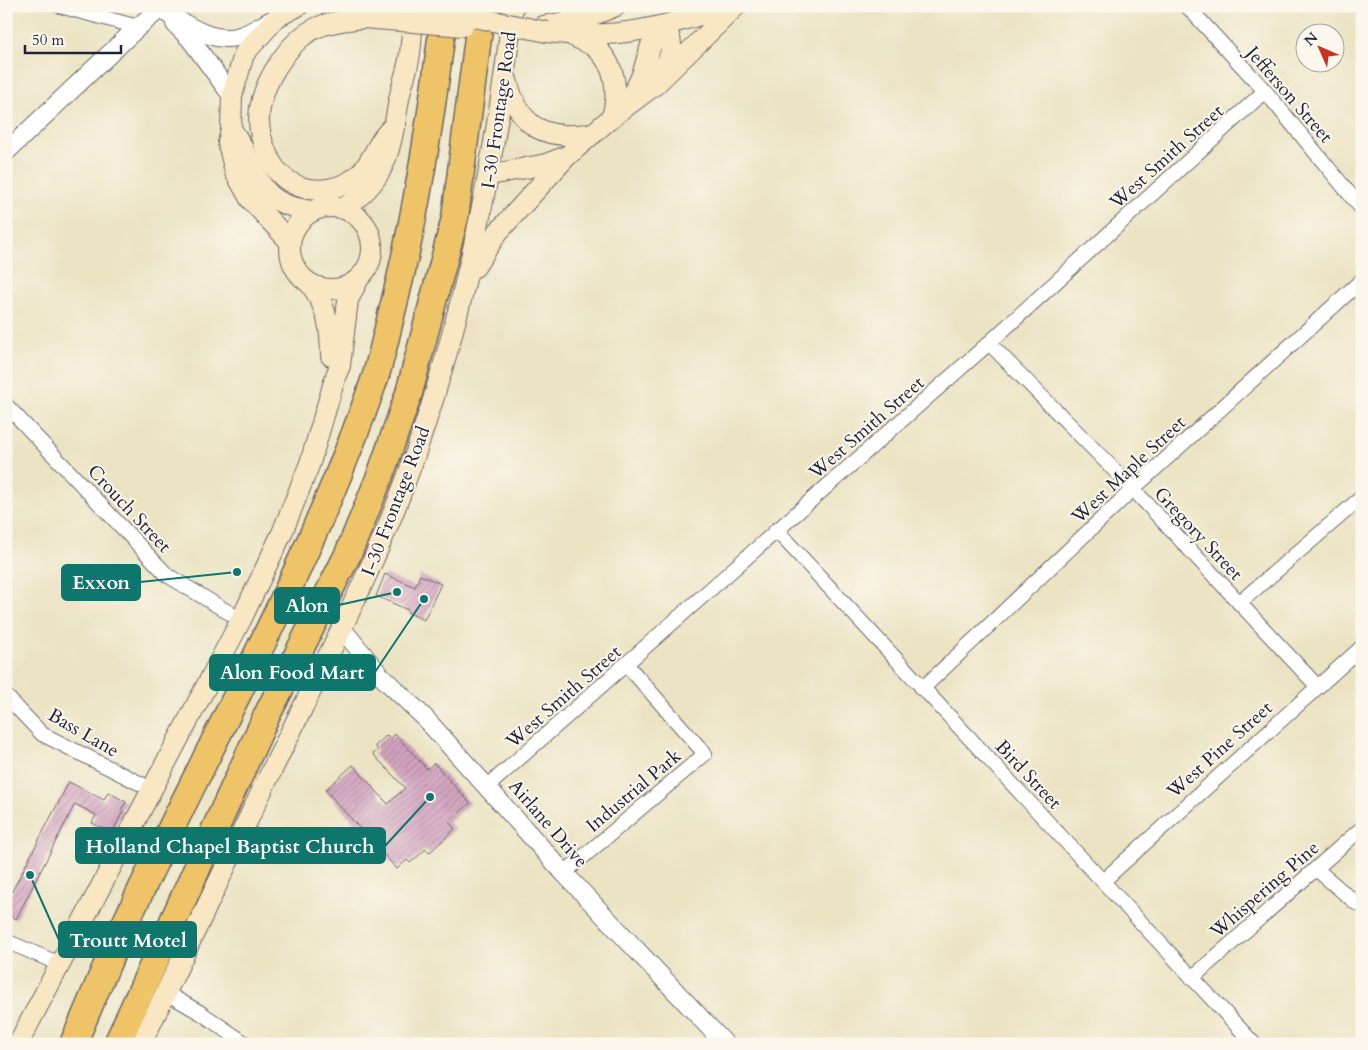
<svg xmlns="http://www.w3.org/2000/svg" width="1368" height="1050" viewBox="0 0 1368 1050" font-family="Cardo,serif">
<defs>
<pattern id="building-hatch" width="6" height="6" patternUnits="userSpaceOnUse" patternTransform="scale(1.25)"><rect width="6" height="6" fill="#d3a3bf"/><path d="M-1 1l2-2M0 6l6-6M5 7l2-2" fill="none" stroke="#ab849c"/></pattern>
</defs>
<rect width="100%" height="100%" fill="#fbf7ec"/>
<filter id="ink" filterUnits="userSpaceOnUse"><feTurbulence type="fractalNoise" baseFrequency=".02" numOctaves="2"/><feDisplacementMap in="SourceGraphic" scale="10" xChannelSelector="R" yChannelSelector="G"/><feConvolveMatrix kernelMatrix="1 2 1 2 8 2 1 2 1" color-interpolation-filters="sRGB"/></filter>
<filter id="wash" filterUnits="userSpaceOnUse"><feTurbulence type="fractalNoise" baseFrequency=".0096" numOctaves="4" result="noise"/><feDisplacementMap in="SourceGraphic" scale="20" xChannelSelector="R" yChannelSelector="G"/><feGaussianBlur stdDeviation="1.12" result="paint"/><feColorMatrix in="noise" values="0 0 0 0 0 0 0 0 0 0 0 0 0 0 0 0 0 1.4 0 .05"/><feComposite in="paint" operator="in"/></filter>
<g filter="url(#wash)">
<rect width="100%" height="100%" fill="#ebe3c2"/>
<g id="blocks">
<g fill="url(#building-hatch)">
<polygon points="385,574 415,587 420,575 441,584 424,620 407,612 408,610 376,596"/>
<polygon points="395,734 427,769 434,763 470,803 449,822 455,829 429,853 426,849 410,863 407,860 397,869 325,790 353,765 388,804 405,788 373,754 378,750 375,746 387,735 391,739"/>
<polygon points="69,782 104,800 108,792 126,802 121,810 123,811 112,833 92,823 96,815 75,804 16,919 6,914 6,903"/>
</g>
</g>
</g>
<g filter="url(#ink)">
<use href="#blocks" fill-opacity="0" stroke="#68666a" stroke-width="1"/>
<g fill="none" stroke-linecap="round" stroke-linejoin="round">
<defs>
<g id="minor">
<polyline points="60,6 138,27"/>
<polyline points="1187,6 1265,91 1362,209"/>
<polyline points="989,343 1133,489 1317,686"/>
<polyline points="6,405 167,575 241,620"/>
<polyline points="776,530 1254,1044"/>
<polyline points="1239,603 1362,497"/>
<polyline points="922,689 1133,489 1362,280"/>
<polyline points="6,696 42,734 151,789"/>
<polyline points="488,786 989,343 1265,91"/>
<polyline points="1316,869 1356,903 1362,905"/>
<polyline points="564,873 705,754 627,665"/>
<polyline points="1103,881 1362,647"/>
<polyline points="6,941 62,965"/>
<polyline points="1192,978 1362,828"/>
<polyline points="166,993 201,1013 246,1044"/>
</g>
<g id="tertiary">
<path d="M 160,9 C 184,23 212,45 240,36 C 251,33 262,25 272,20"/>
<polyline points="175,24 191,40 232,96"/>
<polyline points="6,152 138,27 163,6"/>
<polyline points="343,630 380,675 424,717 564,873 725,1044"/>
</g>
<g id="secondary">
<path d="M 363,18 C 348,20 332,21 318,27 C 288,40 259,87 259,120 C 259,133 263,145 268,156 C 275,172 287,183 304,188 C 320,192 338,189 352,180 C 367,171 372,155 381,141 C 385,134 391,129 396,123"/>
<polyline points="543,26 586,18 616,6"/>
<path d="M 547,32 C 617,41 666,26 731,6"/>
<path d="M 573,36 C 580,40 591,43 597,49 C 616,66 619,93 612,117"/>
<path d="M 507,80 C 519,129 546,141 594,133"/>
<path d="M 629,103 L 642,75 L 651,45 L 665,26 C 676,46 671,55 661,74"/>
<path d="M 234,133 C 261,174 254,204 313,211"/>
<polyline points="490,175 546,164 564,157"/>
<circle cx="331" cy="248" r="41"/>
<path d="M 343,208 C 386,182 390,151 398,105 C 400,90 406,75 409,60 C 412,43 412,24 414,6"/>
<polyline points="290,242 250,199 235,172 228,143 231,130 232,96 244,54 277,17 298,6"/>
<polyline points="475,267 498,232 566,157 612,117 655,85 736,6"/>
<path d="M 311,285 C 327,307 331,329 331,356"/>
<polyline points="18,1044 241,620 282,533 310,463 336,375 340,366 348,300 358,280"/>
<path d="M 141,1044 C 185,954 227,862 271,772 C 322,667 378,563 416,452 C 466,307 496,159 513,6"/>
</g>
<g id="motorway">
<path d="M 73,1044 C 90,1005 106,965 124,926 C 209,744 309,569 375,378 C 382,356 387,331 393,308 C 418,209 433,108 445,6"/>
<polyline points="117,1044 266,717 348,554 380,476 409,393 455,218 482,6"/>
</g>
</defs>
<use href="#minor" stroke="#68666a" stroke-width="16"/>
<use href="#tertiary" stroke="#68666a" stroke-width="20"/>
<use href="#secondary" stroke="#68666a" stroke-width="22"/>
<use href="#motorway" stroke="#68666a" stroke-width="29"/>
<use href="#minor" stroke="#fff" stroke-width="14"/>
<use href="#tertiary" stroke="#fff" stroke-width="18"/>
<use href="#secondary" stroke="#f9e7c3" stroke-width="20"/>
<use href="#motorway" stroke="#efc469" stroke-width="26"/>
<defs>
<g id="secondary-bridge">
<polyline points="421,6 547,32"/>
<polyline points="363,18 463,26"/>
</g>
</defs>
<use href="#secondary-bridge" stroke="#68666a" stroke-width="22" stroke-linecap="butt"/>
<use href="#secondary-bridge" stroke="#f9e7c3" stroke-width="20"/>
</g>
</g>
<g text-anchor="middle" stroke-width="4" stroke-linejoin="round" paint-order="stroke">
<g font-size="19" fill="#22223b" stroke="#fbf7ec">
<text transform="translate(1290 94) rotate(49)" y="7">Jefferson Street</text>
<text transform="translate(498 110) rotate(-82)" y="7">I-30 Frontage Road</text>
<text transform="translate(1166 156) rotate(-42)" y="7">West Smith Street</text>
<text transform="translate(866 427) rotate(-41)" y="7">West Smith Street</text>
<text transform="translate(1128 469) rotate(-43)" y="7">West Maple Street</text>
<text transform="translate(395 501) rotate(-69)" y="7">I-30 Frontage Road</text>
<text transform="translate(130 508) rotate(47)" y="7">Crouch Street</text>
<text transform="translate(1199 533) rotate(47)" y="7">Gregory Street</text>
<text transform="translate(563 696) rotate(-41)" y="7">West Smith Street</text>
<text transform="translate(84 732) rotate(30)" y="7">Bass Lane</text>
<text transform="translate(1219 749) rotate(-42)" y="7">West Pine Street</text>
<text transform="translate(1029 774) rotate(47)" y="7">Bird Street</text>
<text transform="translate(633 790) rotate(-40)" y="7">Industrial Park</text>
<text transform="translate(549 823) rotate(49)" y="7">Airlane Drive</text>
<text transform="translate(1264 889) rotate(-41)" y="7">Whispering Pine</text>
</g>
</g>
<path fill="none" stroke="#0f766e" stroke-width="2" d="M237 572L140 582M397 592L339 605M424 599L375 672M430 797L385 846M30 875L59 940"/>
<g fill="#0f766e" stroke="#fbf7ec" stroke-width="2">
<circle cx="237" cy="572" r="5"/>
<circle cx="397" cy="592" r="5"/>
<circle cx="424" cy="599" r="5"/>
<circle cx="430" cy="797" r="5"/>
<circle cx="30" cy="875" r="5"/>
</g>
<g fill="#0f766e" stroke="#0f766e" stroke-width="2">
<rect x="62" y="565" width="78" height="35" rx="5"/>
<rect x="275" y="588" width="64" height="35" rx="5"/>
<rect x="210" y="655" width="165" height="35" rx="5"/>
<rect x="76" y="828" width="309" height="35" rx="5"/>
<rect x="59" y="922" width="137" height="35" rx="5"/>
</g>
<g font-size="20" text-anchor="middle" font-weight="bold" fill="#fff">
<text x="101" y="589">Exxon</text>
<text x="307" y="612">Alon</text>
<text x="292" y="679">Alon Food Mart</text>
<text x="230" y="853">Holland Chapel Baptist Church</text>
<text x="128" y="947">Troutt Motel</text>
</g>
<rect width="1368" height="1050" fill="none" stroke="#fbf7ec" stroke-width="25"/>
<g transform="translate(1320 48) rotate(315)"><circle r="24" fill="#fbf7ec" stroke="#a4a2a5"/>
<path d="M0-4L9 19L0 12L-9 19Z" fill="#c8321e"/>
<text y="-8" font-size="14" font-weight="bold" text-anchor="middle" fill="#22223b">N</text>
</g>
<path d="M25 45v8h96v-8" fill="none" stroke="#22223b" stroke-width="2.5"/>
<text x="32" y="45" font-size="15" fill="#22223b" stroke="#fbf7ec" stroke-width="4" paint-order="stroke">50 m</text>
</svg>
